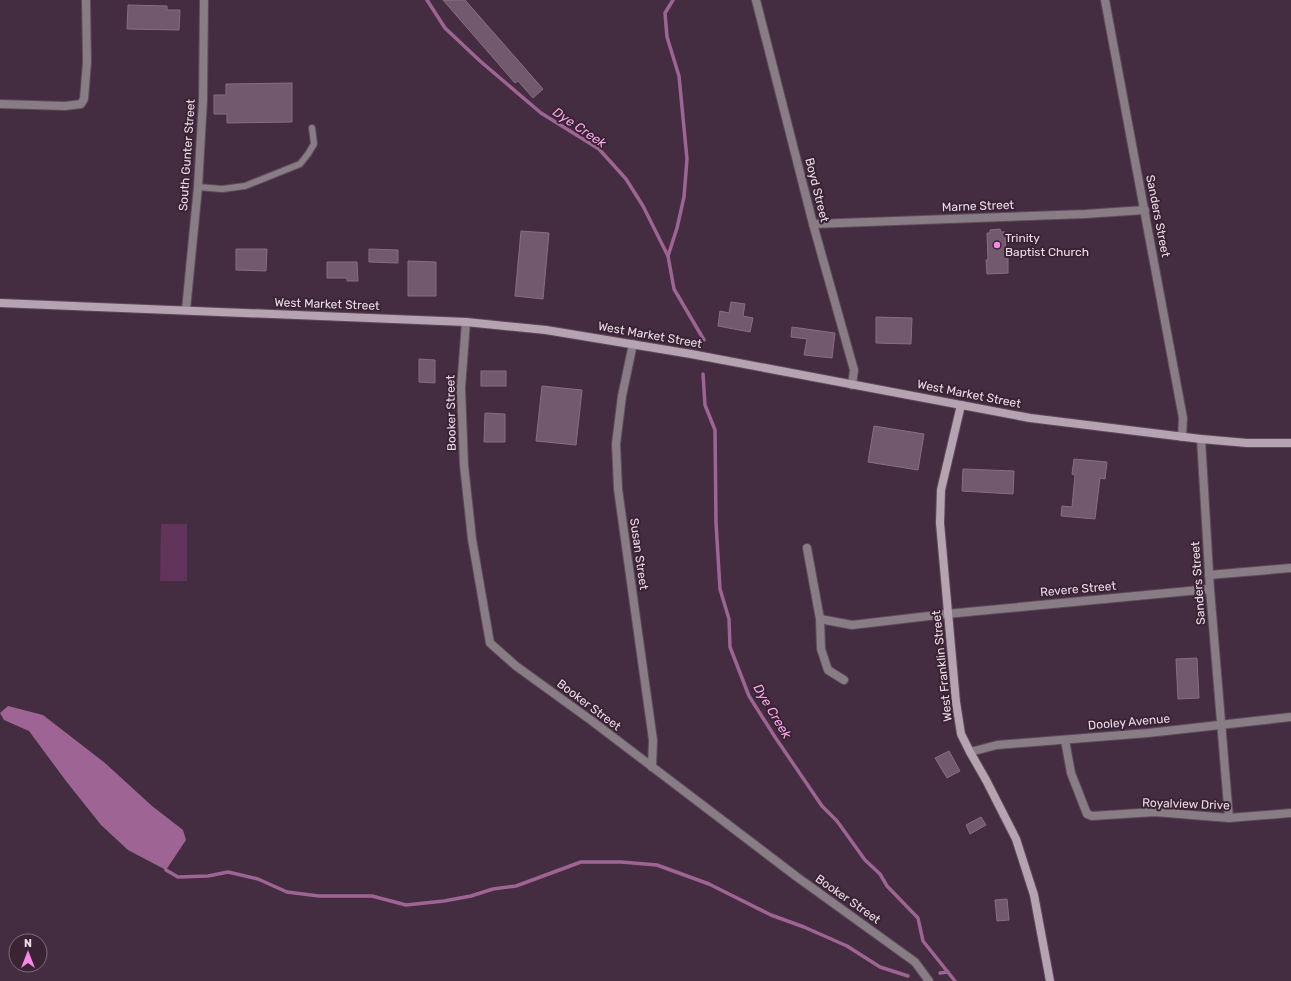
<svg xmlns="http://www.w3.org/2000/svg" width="1291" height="981" viewBox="0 0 1291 981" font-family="Rubik,sans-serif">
<rect width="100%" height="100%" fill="#442d40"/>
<polygon fill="#62345b" points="161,524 187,524 187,581 160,581"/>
<polygon fill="#9e6494" points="8,706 43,715 105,763 152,806 183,830 186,840 166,870 128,850 101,825 66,781 29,731 4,720 0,713"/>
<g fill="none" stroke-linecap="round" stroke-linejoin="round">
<g stroke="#9e6494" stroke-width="3.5">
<polyline points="427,0 445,28 480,61 541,113 599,149 626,179 643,206 668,256 674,289 704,340"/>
<polyline points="668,256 677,228 684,197 687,159 679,76 667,37 665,13 673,0"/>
<polyline points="703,374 705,405 715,430 716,523 720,589 729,619 730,647 749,696 775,737 822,806 837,821 865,860 880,874 887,886 918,918 923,941 955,981"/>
<polyline points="166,870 178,877 208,876 228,872 258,879 287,892 319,896 372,896 406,905 444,901 471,896 493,889 516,886 581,862 621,862 657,865 709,884 771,915 804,927 847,946 880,967 908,976"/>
<polyline points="940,973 948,972"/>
</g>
</g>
<g fill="#72596d" stroke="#886e83">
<polygon points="443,0 465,0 543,89 533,98 518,81 515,83"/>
<polygon points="128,5 167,6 167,10 180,10 179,30 127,29"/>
<polygon points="292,83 292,122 227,123 227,114 214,114 214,95 226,95 226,84"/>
<polygon points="1000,229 1001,232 1005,232 1006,258 1008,258 1008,273 987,274 986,260 988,260 987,233 990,233 990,230"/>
<polygon points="521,231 549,233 543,299 515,296"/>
<polygon points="236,249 267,249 266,271 236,270"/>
<polygon points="369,249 398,250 398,263 369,262"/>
<polygon points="408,261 436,262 436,296 408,296"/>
<polygon points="327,262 357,262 358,281 347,281 347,278 327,278"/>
<polygon points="731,302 745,304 743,316 753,318 750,332 718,326 720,311 729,313"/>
<polygon points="876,317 912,318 911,344 876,343"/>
<polygon points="792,327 835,333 832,358 804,355 807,339 791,337"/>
<polygon points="419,359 435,360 435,383 419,382"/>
<rect x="481" y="371" width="25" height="15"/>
<polygon points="542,386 582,390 576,445 536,441"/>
<polygon points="485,413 505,414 505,442 484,442"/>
<polygon points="874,426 924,434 918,470 868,462"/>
<polygon points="1074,459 1107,462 1105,479 1100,478 1095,519 1061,516 1062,506 1072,507 1075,475 1072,474"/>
<polygon points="963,469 1014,471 1013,494 962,491"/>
<polygon points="1197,658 1199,698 1178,699 1176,659"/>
<polygon points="949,751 960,771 947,778 935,758"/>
<polygon points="981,817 986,825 970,834 966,825"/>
<polygon points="1007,899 1009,920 997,921 995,900"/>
</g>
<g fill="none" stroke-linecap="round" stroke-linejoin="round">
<defs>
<polyline id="lane" points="198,187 222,189 245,186 300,164 308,154 314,144 312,128"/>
<g id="street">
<polyline points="756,0 813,224 854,370 852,385"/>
<polyline points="1105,0 1183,418 1182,437"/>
<polyline points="0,104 65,106 81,104 84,99 87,62 86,0"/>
<polyline points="813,224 1085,214 1145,210"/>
<polyline points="186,310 198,187 203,100 204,0"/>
<polyline points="466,322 461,388 464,465 472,539 490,643 516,666 592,721 797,877 915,962 929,981"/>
<polyline points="633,344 622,396 616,444 618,489 653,740 652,767"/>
<polyline points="1201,439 1210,589 1229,818"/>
<polyline points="807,548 820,619 821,649 828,670 844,680"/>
<polyline points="1209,575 1291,568"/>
<polyline points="820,619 852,625 946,614 1210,589"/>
<polyline points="1065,740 1071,773 1087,814 1092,816 1155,812 1229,818 1291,813"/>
<polyline points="970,752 997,745 1148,733 1291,717"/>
</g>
<g id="secondary">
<polyline points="0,303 466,322 546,330 691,354 1030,418 1201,439 1247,443 1291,443"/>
<polyline points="961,405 941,490 940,523 956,702 961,734 970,752 986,780 1016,839 1034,895 1050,981"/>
</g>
</defs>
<use href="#lane" stroke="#5f495b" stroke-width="8"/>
<use href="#street" stroke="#5f495b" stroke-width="10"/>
<use href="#secondary" stroke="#5f495b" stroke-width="10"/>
<use href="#lane" stroke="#887c85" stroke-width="6"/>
<use href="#street" stroke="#887c85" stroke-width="8"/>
<use href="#secondary" stroke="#b6a3b2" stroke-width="8"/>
</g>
<circle fill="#f987e8" stroke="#392335" stroke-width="1.5" cx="997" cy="245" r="4"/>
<g text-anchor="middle" stroke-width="4" stroke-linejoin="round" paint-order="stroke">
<g font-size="12" fill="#ebdce7" stroke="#392335">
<text transform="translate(187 155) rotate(-86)" y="4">South Gunter Street</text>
<text transform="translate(817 190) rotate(76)" y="4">Boyd Street</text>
<text transform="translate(978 206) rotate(-2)" y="4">Marne Street</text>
<text transform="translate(1158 216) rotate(79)" y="4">Sanders Street</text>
<text transform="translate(327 304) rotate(2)" y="4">West Market Street</text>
<text transform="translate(650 335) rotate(10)" y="4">West Market Street</text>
<text transform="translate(969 394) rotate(11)" y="4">West Market Street</text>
<text transform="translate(451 413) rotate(-91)" y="4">Booker Street</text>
<text transform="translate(639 554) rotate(82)" y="4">Susan Street</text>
<text transform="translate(1198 583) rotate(-94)" y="4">Sanders Street</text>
<text transform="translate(1078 589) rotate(-5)" y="4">Revere Street</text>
<text transform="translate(942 666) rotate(-96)" y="4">West Franklin Street</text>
<text transform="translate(589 705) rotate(37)" y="4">Booker Street</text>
<text transform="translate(1129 722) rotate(-5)" y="4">Dooley Avenue</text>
<text transform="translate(1186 804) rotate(2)" y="4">Royalview Drive</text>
<text transform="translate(848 899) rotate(35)" y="4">Booker Street</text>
</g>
<g font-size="12" fill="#ebdce7" stroke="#392335" text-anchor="start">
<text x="1005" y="242">Trinity<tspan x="1005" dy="14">Baptist Church</tspan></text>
</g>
<g font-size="13" font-style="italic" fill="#fcaaee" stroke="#392335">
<text transform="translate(580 127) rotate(34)" y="5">Dye Creek</text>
<text transform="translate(773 711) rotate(59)" y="5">Dye Creek</text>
</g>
</g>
<g transform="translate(28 953)"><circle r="19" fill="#392335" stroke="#806d7c"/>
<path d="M0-3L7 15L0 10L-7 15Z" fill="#f987e8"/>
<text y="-6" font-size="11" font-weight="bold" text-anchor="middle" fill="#ebdce7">N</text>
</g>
</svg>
